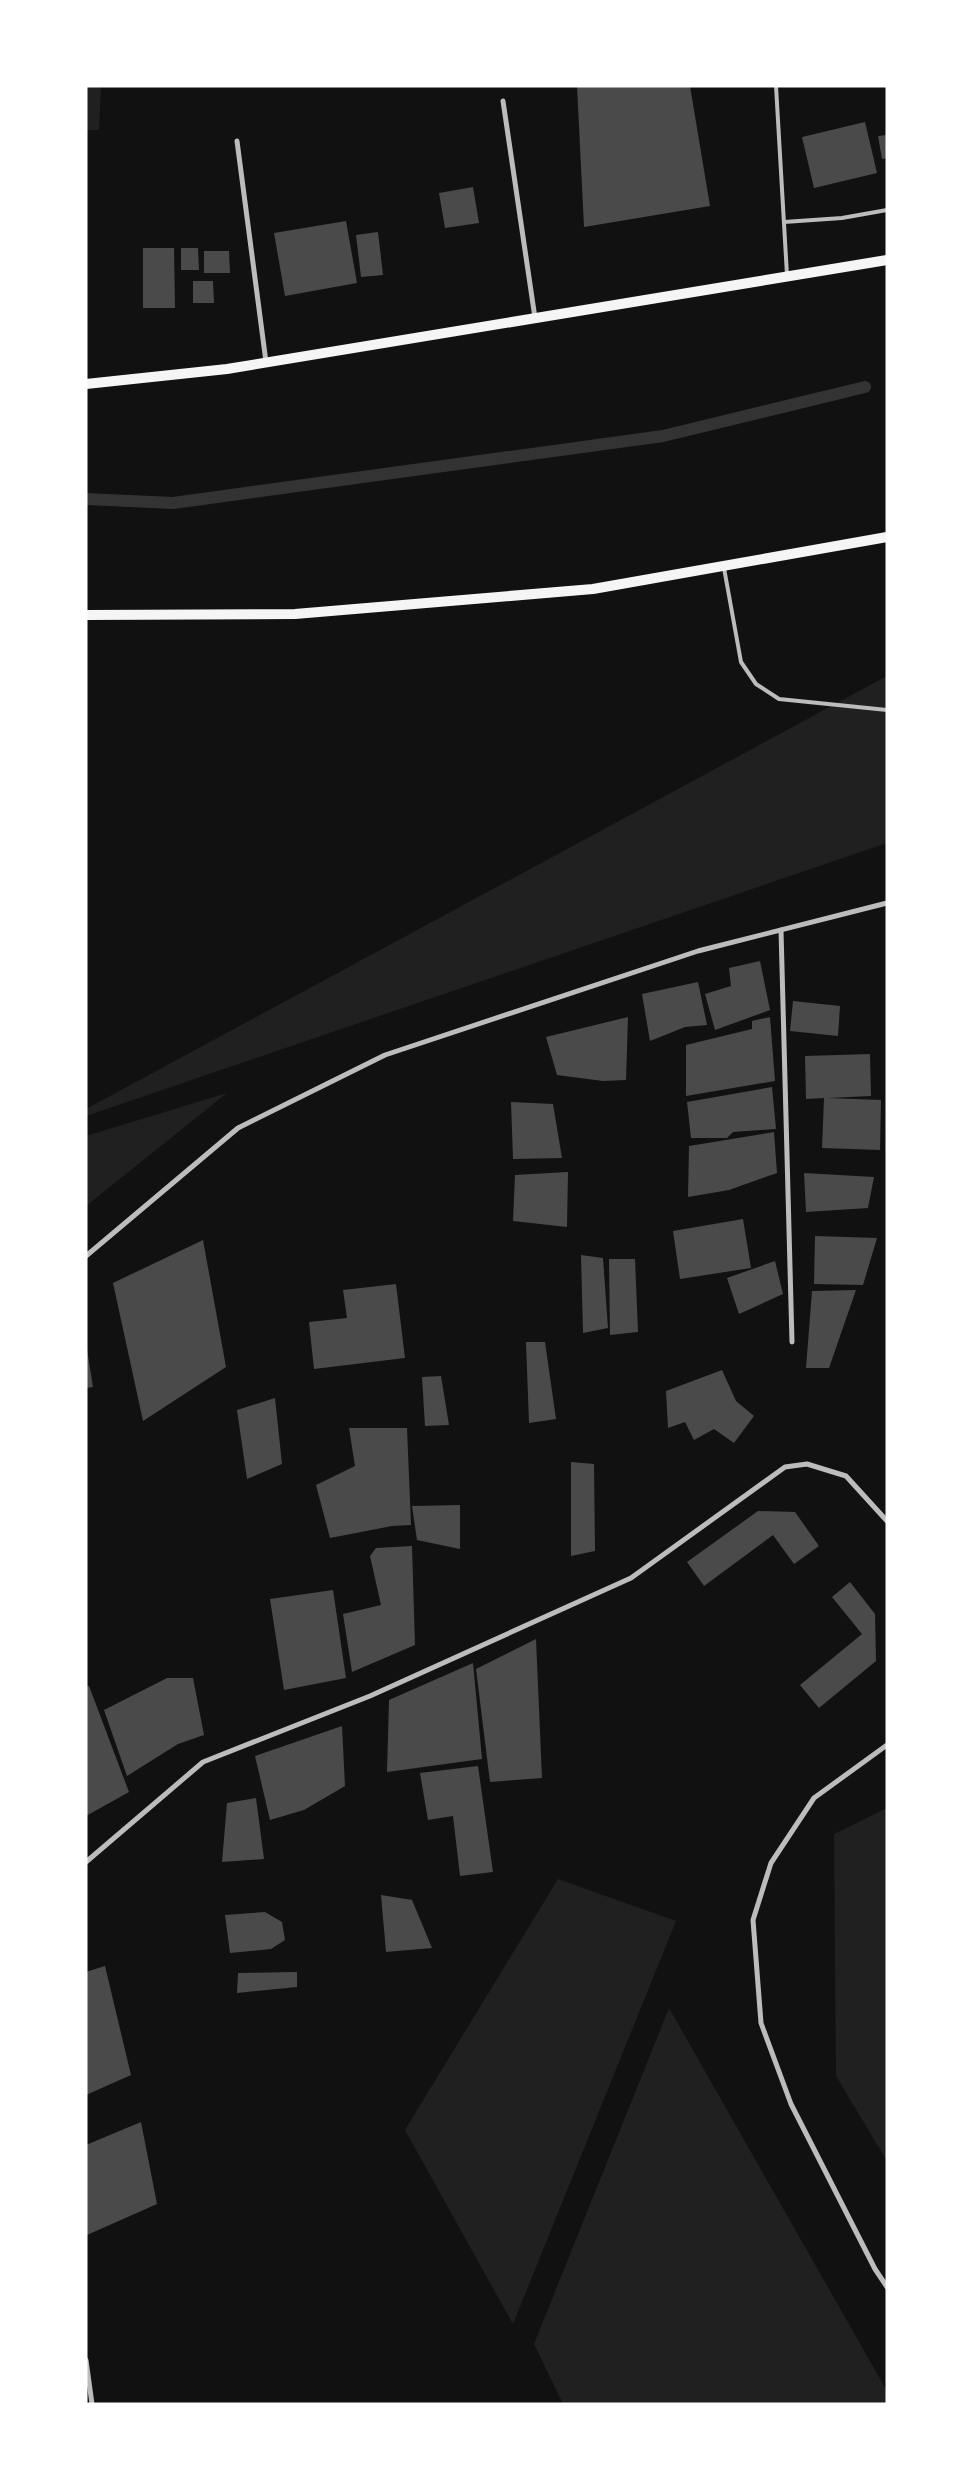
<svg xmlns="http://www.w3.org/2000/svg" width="973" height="2490" viewBox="0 0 973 2490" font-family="'Asap Condensed',sans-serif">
<rect width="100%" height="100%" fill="#111"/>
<g fill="#202020">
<polygon points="86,86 101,86 99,130 86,130"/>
<polygon points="887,676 887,843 86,1116 86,1109"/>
<polygon points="227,1093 86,1206 86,1136"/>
<polygon points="887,1808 887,2161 836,2076 834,1834"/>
<polygon points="558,1879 676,1921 513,2324 405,2130"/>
<polygon points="669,2008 887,2391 887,2404 563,2404 534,2344"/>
</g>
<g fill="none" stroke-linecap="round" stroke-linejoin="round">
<polyline stroke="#333" stroke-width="12" points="86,499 173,503 663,436 865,387"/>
</g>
<g fill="#4a4a4a">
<polygon points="577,86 690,86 710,206 584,227"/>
<polygon points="865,122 877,173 814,188 802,137"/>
<polygon points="887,135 887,158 882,159 878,136"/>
<polygon points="473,187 479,223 445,228 439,193"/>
<polygon points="346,221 357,283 285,296 274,233"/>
<polygon points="378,232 383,275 361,277 356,235"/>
<polygon points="143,248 174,248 175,308 143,308"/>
<polygon points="181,248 198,248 199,270 181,270"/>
<polygon points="204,251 229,251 230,273 204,273"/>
<polygon points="193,281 213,281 214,303 193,303"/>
<polygon points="760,961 770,1010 715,1030 705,994 731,986 729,968"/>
<polygon points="698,982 707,1025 685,1027 650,1041 642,994"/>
<polygon points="793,1001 840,1006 838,1036 790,1031"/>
<polygon points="628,1017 626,1080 603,1081 557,1075 546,1037"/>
<polygon points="770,1017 775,1081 686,1096 686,1045 752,1029 752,1021"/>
<polygon points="870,1054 871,1096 828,1098 881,1100 880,1150 822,1148 824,1098 806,1099 805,1056"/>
<polygon points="772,1087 776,1129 733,1132 727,1138 691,1138 687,1102"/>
<polygon points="511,1102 553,1104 562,1158 513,1159"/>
<polygon points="774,1132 777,1173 729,1190 688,1197 689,1146"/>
<polygon points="568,1172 567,1227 513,1221 515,1175"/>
<polygon points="804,1173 874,1177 868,1208 806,1212"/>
<polygon points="743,1219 751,1268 680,1279 673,1231"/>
<polygon points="815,1236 877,1238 863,1285 814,1284"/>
<polygon points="203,1240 226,1367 143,1421 113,1283"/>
<polygon points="581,1255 603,1258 608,1328 583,1333"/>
<polygon points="609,1259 635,1259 638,1332 610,1335"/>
<polygon points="775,1261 783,1294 739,1314 727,1278"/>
<polygon points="396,1284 405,1358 314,1369 309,1322 347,1318 343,1290"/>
<polygon points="856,1290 829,1368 806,1368 812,1291"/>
<polygon points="526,1342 545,1342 556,1419 529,1423"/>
<polygon points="86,1343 93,1387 86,1388"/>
<polygon points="722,1370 736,1401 754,1416 734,1443 714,1429 694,1440 685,1422 668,1428 666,1391"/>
<polygon points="441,1376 449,1425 425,1426 422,1377"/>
<polygon points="275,1398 282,1464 247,1479 237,1410"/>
<polygon points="349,1428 407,1428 411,1525 392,1526 330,1538 316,1485 355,1466"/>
<polygon points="571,1462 594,1464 595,1551 571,1556"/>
<polygon points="460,1505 460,1549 417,1540 412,1506"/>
<polygon points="758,1511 795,1512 819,1546 794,1564 773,1535 704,1586 687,1562"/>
<polygon points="412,1546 415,1645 352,1672 343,1614 381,1605 370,1556 376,1548"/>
<polygon points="850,1582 875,1614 876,1661 819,1708 800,1685 862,1634 832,1597"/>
<polygon points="333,1590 346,1678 284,1690 270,1599"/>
<polygon points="536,1639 542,1778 490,1782 476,1669"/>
<polygon points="473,1663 482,1759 387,1772 389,1700"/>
<polygon points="167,1678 193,1678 204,1735 178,1744 127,1776 104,1710"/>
<polygon points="86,1686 89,1686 129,1792 86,1816"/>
<polygon points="342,1726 345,1786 304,1810 270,1820 255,1756"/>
<polygon points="478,1766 493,1872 460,1876 453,1816 428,1820 420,1773"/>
<polygon points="256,1798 264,1859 222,1862 227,1803"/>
<polygon points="381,1895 412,1900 432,1948 386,1952"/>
<polygon points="265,1912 282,1922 285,1940 271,1949 230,1953 225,1915"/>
<polygon points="105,1966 131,2075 86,2095 86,1972"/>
<polygon points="297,1972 297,1987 237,1993 238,1973"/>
<polygon points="141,2122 157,2204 87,2235 86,2145"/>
</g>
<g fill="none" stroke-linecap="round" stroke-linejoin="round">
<g stroke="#bcbcbc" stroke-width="4">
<polyline points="776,86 787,275"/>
<polyline points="784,222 842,218 887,210"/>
<polyline points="724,568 741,662 756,684 779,699 887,710"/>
</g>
<g stroke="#bcbcbc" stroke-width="5">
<polyline points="503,101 535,318"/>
<polyline points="237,141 266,362"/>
<polyline points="781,930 792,1342"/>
<polyline points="86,1256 238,1128 385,1055 698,951 887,903"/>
<polyline points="887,1745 814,1798 771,1863 753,1920 761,2023 791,2104 875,2269 887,2287"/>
<polyline points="86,1862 203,1762 370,1696 631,1578 785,1467 807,1464 846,1476 887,1521"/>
<polyline points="86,2360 92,2404"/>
</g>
<g stroke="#f5f5f5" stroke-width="10">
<polyline points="86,384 227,369 887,260"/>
<polyline points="86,615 295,614 593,589 887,537"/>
</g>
</g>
<rect width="973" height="2490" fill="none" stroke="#ffffff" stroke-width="175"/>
</svg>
